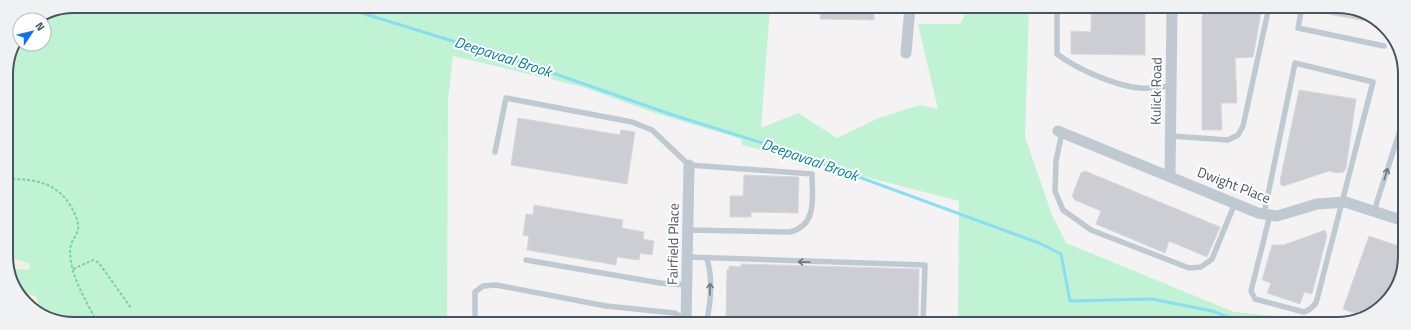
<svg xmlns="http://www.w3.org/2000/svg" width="1411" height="330" viewBox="0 0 1411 330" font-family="'Titillium Web',sans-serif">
<rect width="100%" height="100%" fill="#f4f2f2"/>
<polygon fill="#bff3d3" points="74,6 770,7 761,128 798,113 837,138 879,118 920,105 938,109 918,24 960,24 969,7 1029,7 1025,137 1052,215 1066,243 1234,312 1324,321 1335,324 958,324 959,201 742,145 741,139 652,112 583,87 453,56 448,99 447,323 61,323 26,304 7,270 6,70 20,39 20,44 44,44 44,20 35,20 48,11"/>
<g fill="#f5efe3">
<polygon points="14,259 29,263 30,268 27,270 12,268 11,263"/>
<polygon points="30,294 37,297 39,311 28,305 30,303 27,297"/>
</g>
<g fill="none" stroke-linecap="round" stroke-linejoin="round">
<polyline stroke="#89def3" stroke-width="3" points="339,6 521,62 670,114 788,151 1039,243 1061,254 1070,301 1152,299 1212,311 1246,324"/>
</g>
<g fill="#ccced4" stroke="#d6d8de">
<polygon points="820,7 874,7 874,20 820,19"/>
<polygon points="1091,7 1145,7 1145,55 1071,54 1071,31 1091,32"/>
<polygon points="1202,7 1262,7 1253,57 1235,58 1237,103 1221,103 1222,130 1202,130"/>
<polygon points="1313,7 1350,7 1377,22 1377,23 1312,11"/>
<polygon points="1299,90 1356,99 1346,168 1344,172 1336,173 1329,171 1284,186 1281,185 1280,181"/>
<polygon points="518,118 620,135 621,130 635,132 627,184 511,165"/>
<polygon points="1085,171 1220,227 1207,257 1169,241 1165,253 1096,224 1101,211 1075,200 1072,196 1081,173"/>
<polygon points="744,175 799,177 798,213 751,212 751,217 730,217 730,196 743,196"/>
<polygon points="534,205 623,220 622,228 644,232 643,239 654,241 652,255 640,253 639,260 617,257 616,265 527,250 529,236 523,235 526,214 533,215"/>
<polygon points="1325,230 1327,236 1312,294 1304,292 1300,304 1267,293 1271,283 1262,280 1272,245 1284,245"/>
<polygon points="1369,236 1404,248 1404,269 1382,307 1362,316 1343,309"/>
<polygon points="741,264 919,269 918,323 726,317 727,270 729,270 729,266 741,267"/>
</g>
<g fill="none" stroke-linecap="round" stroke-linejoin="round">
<g stroke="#74d4a4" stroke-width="2" stroke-dasharray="3 2" stroke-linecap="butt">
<path d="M 7,179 C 35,179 57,182 72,208 C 75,215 79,221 78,229 C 77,235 72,240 71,245 C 69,252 71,261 72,267 C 78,290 88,303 97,323"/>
<polyline points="73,269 93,260 99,263 131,308"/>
</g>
<g stroke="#bfc9d2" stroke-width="5.5">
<path d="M 1057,7 L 1057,54 C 1077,69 1115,86 1140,88 C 1150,89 1161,87 1171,86"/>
<polyline points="1302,7 1298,28 1384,46"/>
<polyline points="1062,132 1056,161 1055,191 1063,210 1091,230 1189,268 1201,267 1212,259 1235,203"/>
<polyline points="1171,136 1228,140 1238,135 1243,126 1269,7"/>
<path d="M 495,152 L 506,98 L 632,122 L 652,130 L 689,165 L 812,174 C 812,197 818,225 790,232 L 688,230"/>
<polyline points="1374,211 1404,118"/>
<polyline points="1264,214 1295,63 1373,82 1316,303 1310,309 1304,312 1255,299 1251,291 1270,215"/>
<polyline points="687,257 925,265 923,323"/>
<polyline points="526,260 660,283 687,285"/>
<path d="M 707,320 C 711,300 713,279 707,259"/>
<polyline points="475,323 475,292 483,286 496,285 606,306 675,313 686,320 797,323"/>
</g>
<g stroke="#bfc9d2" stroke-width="11">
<polyline points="906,53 910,7"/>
<polyline points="1058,131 1258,213 1277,216 1317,204 1345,202 1404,221"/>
<polyline points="1170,176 1172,7"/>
<polyline points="686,323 689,165"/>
</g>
</g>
<defs><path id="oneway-shaft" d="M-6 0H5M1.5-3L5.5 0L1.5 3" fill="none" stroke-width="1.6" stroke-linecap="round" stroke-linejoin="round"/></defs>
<g stroke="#6c7883">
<use href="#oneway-shaft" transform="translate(1386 174) rotate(-72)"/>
<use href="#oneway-shaft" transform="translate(804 262) rotate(-178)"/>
<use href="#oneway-shaft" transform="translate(710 289) rotate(-88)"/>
</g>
<g text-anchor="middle" stroke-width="4" stroke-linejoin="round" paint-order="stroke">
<g font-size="14" fill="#485561" stroke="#fff">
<text transform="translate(1156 91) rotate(-89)" y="5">Kulick Road</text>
<text transform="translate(1234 185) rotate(21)" y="5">Dwight Place</text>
<text transform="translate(673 244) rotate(-89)" y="5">Fairfield Place</text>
</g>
<g font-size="15" font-style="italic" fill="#0481a1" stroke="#fff">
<text transform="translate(503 57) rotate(18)" y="5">Deepavaal Brook</text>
<text transform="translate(810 160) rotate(19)" y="5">Deepavaal Brook</text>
</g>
</g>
<path d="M0 0H1411V330H0ZM74 13H1337A61 61 0 0 1 1398 74V256A61 61 0 0 1 1337 317H74A61 61 0 0 1 13 256V74A61 61 0 0 1 74 13Z" fill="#f0f1f2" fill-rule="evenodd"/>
<path fill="none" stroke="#485561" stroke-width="2" d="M74 13H1337A61 61 0 0 1 1398 74V256A61 61 0 0 1 1337 317H74A61 61 0 0 1 13 256V74A61 61 0 0 1 74 13Z"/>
<g transform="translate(32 32) rotate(55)"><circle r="19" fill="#ffffff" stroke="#b6bbc0"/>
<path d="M0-3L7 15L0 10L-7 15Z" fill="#0e73f3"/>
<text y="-6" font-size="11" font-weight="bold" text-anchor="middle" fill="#485561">N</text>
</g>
</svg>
